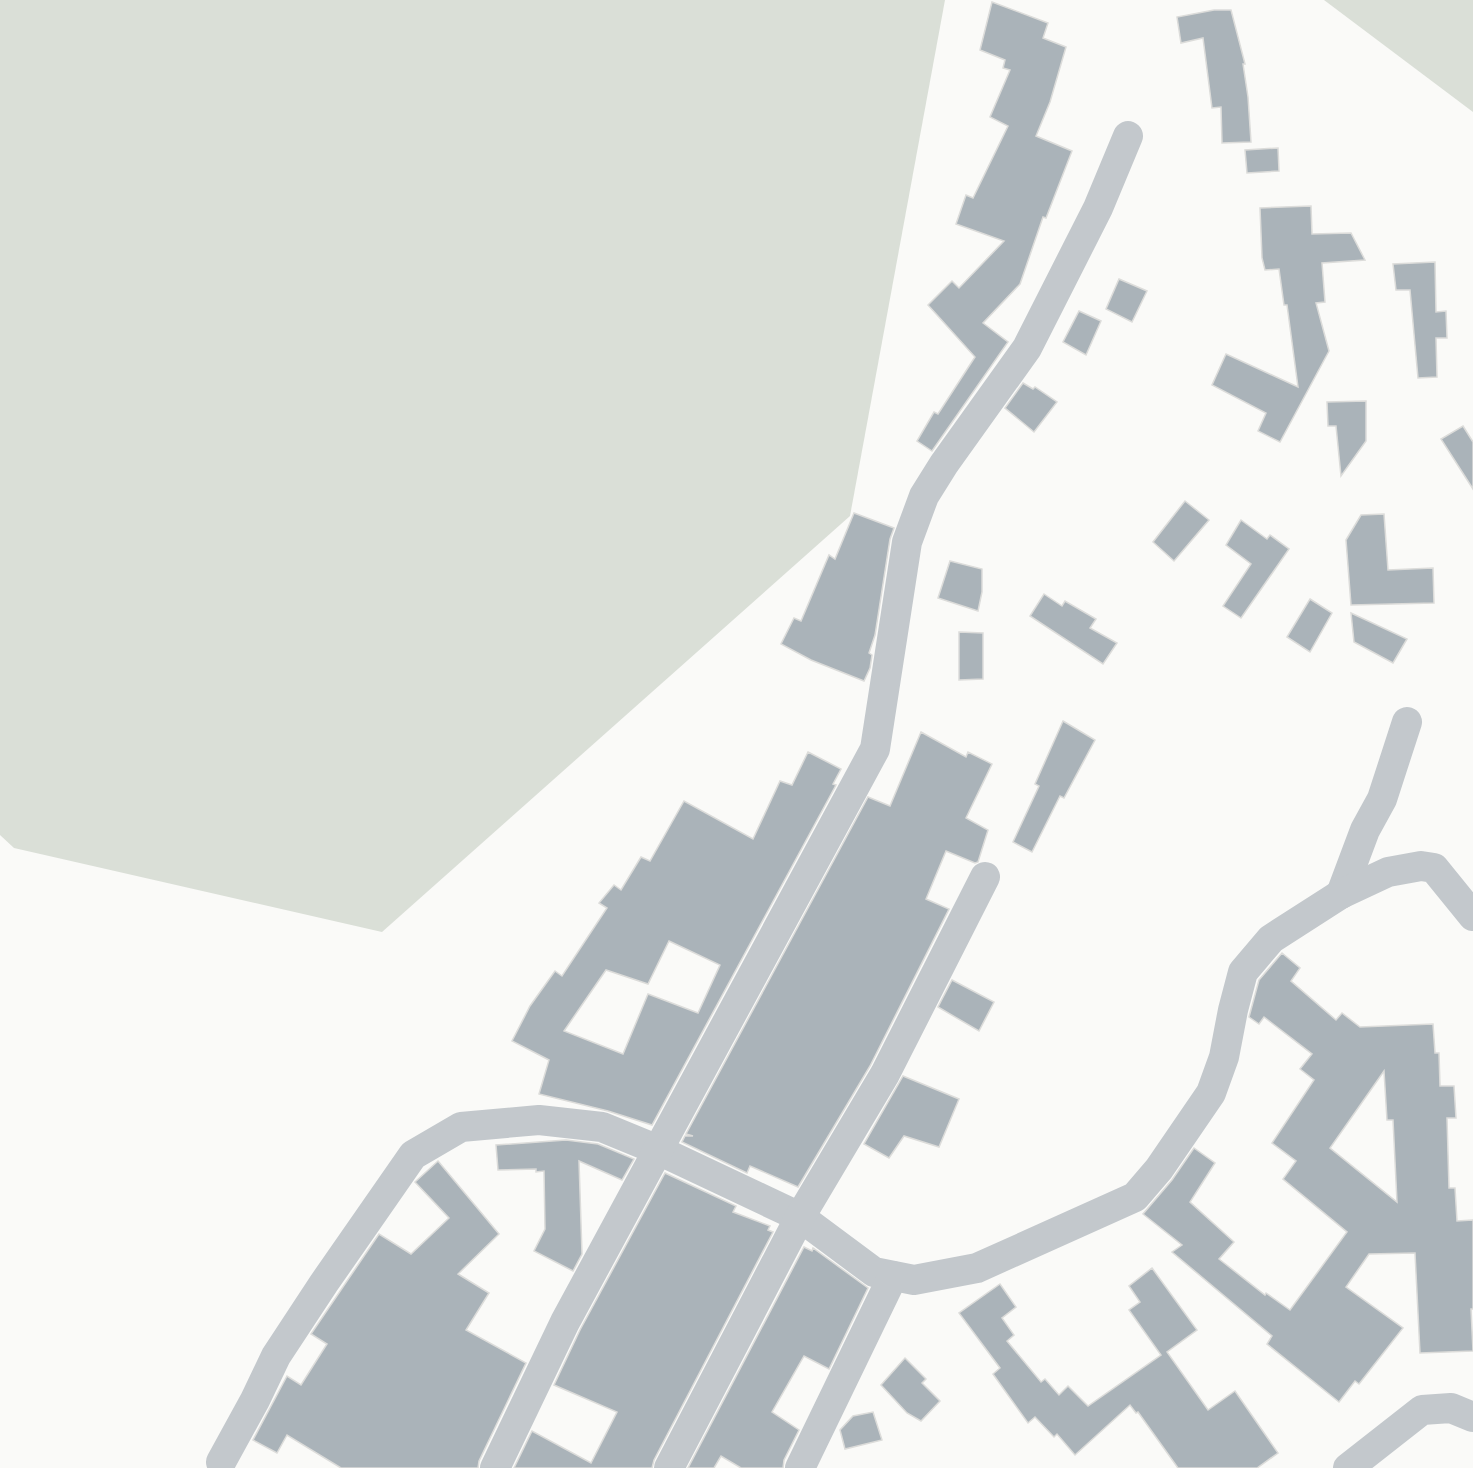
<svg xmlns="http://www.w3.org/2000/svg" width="1473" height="1468" viewBox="0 0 1473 1468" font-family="Cabin,sans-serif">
<rect width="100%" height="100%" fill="#fafaf8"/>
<g fill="#dadfd7">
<polygon points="0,0 945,0 850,516 382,932 14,848 0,835"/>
<polygon points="1324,0 1473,0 1473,112"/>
</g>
<g fill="#aab3b9" stroke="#dcdcda" stroke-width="1.5" fill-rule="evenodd">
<polygon points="992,2 1048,23 1043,38 1066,47 1050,102 1036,136 1072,151 1046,218 1043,217 1020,284 983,323 1008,342 932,451 917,441 934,412 938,414 975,357 928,305 952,281 959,288 1004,241 956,224 966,195 973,198 1008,126 990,117 1010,70 1003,68 1005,60 980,50"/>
<polygon points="1214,10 1231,10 1245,64 1243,64 1248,97 1251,142 1222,143 1221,107 1212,108 1203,38 1181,43 1177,17"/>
<polygon points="1278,148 1279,171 1247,173 1245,150"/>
<polygon points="1311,206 1312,234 1351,233 1365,260 1322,263 1325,302 1316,303 1329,351 1280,442 1258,431 1266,413 1212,385 1226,354 1298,387 1287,305 1284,305 1279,269 1265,270 1262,258 1260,208"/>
<polygon points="1435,262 1436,312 1446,311 1447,338 1436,338 1437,377 1418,378 1410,290 1396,290 1393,264"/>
<polygon points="1119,279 1147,291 1132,322 1106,309"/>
<polygon points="1079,311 1101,321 1086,355 1063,342"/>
<polygon points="1023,383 1033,389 1035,387 1057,402 1034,432 1005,408"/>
<polygon points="1366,401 1366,441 1341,476 1336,426 1328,426 1327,402"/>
<polygon points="1463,426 1473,442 1473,489 1441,439"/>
<polygon points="1185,501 1209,520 1174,561 1153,542"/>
<polygon points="854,513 894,528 890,539 875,635 869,653 872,655 870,668 864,681 811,660 781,644 794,618 801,621 829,555 835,559"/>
<polygon points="1384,514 1388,570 1433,568 1434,603 1351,605 1346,540 1361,515"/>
<polygon points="1241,520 1267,539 1270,535 1289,549 1241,618 1223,606 1251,564 1226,545"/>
<polygon points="950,561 982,569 982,592 978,611 938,598"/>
<polygon points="1044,594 1062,606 1065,601 1096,619 1090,628 1117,643 1103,664 1030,616"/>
<polygon points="1310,599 1332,613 1310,652 1287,637"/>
<polygon points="1351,613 1407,639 1393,663 1354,642"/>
<polygon points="959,632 983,633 983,679 959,680"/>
<polygon points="1063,721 1095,740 1064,798 1060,796 1032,852 1013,842 1039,786 1035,784"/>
<polygon points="921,732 966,757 968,752 992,764 966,818 988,830 978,862 975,863 946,851 926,899 949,909 870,1066 798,1187 750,1166 747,1173 682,1142 685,1136 693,1136 686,1134 868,797 890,806"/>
<path d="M 808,752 L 841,769 L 833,784 L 836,785 L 652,1125 L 608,1111 L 539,1094 L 549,1060 L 512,1041 L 530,1006 L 555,971 L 562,976 L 607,908 L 599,903 L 614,885 L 621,890 L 641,857 L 650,861 L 684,801 L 753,839 L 780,781 L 792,785 ZM 669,941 L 720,965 L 698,1013 L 648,994 L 623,1054 L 564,1031 L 606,970 L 648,984 Z"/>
<path d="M 1282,953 L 1300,968 L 1291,981 L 1336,1020 L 1342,1013 L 1360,1027 L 1433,1024 L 1435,1053 L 1439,1053 L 1440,1086 L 1454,1086 L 1456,1118 L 1447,1118 L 1449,1188 L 1455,1188 L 1457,1221 L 1473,1220 L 1473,1309 L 1471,1309 L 1473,1351 L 1420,1353 L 1415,1253 L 1369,1254 L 1346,1287 L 1403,1328 L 1359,1384 L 1355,1381 L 1339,1402 L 1267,1344 L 1272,1336 L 1172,1252 L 1182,1245 L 1143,1214 L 1172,1180 L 1194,1148 L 1215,1163 L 1190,1202 L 1234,1242 L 1219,1259 L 1265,1295 L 1266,1293 L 1290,1310 L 1347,1232 L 1283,1179 L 1296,1161 L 1272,1143 L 1314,1080 L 1300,1069 L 1312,1054 L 1264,1017 L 1259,1024 L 1249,1017 L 1259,980 ZM 1384,1071 L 1387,1120 L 1393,1120 L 1397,1202 L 1330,1148 Z"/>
<polygon points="952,980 994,1002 979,1031 938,1007"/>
<polygon points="903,1076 959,1099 939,1147 904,1136 889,1158 864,1144"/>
<polygon points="566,1140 598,1144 634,1159 622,1180 579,1161 582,1254 573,1271 534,1251 545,1229 544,1171 536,1172 536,1169 498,1170 496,1145"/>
<polygon points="438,1161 499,1234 458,1274 489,1293 466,1330 526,1363 479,1461 478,1468 341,1468 287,1435 277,1453 253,1440 287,1376 301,1385 327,1344 311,1334 379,1234 411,1254 449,1218 415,1182"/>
<polygon points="665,1173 736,1206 733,1212 770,1226 768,1230 773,1232 654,1460 652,1468 514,1468 532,1431 591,1463 617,1412 554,1385 580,1330"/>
<polygon points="804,1247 812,1251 813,1248 868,1288 829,1369 804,1356 772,1412 799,1430 784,1460 783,1468 741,1468 721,1456 714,1468 688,1468"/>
<polygon points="1152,1268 1197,1330 1167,1352 1208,1410 1235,1391 1278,1453 1257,1468 1178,1468 1138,1412 1136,1413 1130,1405 1075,1455 1057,1434 1054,1437 1035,1417 1028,1423 993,1374 1000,1368 959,1313 1000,1284 1016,1307 1002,1318 1014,1335 1007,1341 1041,1382 1045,1379 1059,1395 1068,1386 1088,1406 1161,1355 1129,1310 1140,1302 1129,1286"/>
<polygon points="905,1358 926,1379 922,1383 940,1401 921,1421 907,1413 881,1385"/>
<polygon points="873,1412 882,1440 845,1449 840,1430 853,1416"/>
</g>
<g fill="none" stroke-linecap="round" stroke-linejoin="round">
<g stroke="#c3c8cc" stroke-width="30">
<polyline points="1341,894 1365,830 1382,799 1407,722"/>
<polyline points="221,1462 255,1400 276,1356 324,1283 413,1155 461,1127 539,1120 602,1127 658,1150 800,1217 874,1272 914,1280 977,1268 1135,1197 1159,1169 1211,1093 1224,1057 1233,1010 1243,972 1271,939 1341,894 1388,872 1421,866 1434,868 1473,916"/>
<polyline points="495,1468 565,1322 875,749 907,542 924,496 944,464 1027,348 1098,208 1128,136"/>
<polyline points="669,1468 800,1217 885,1074 985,877"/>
<polyline points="800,1468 893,1276"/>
<polyline points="1348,1468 1422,1410 1451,1408 1473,1417"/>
</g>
</g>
</svg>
